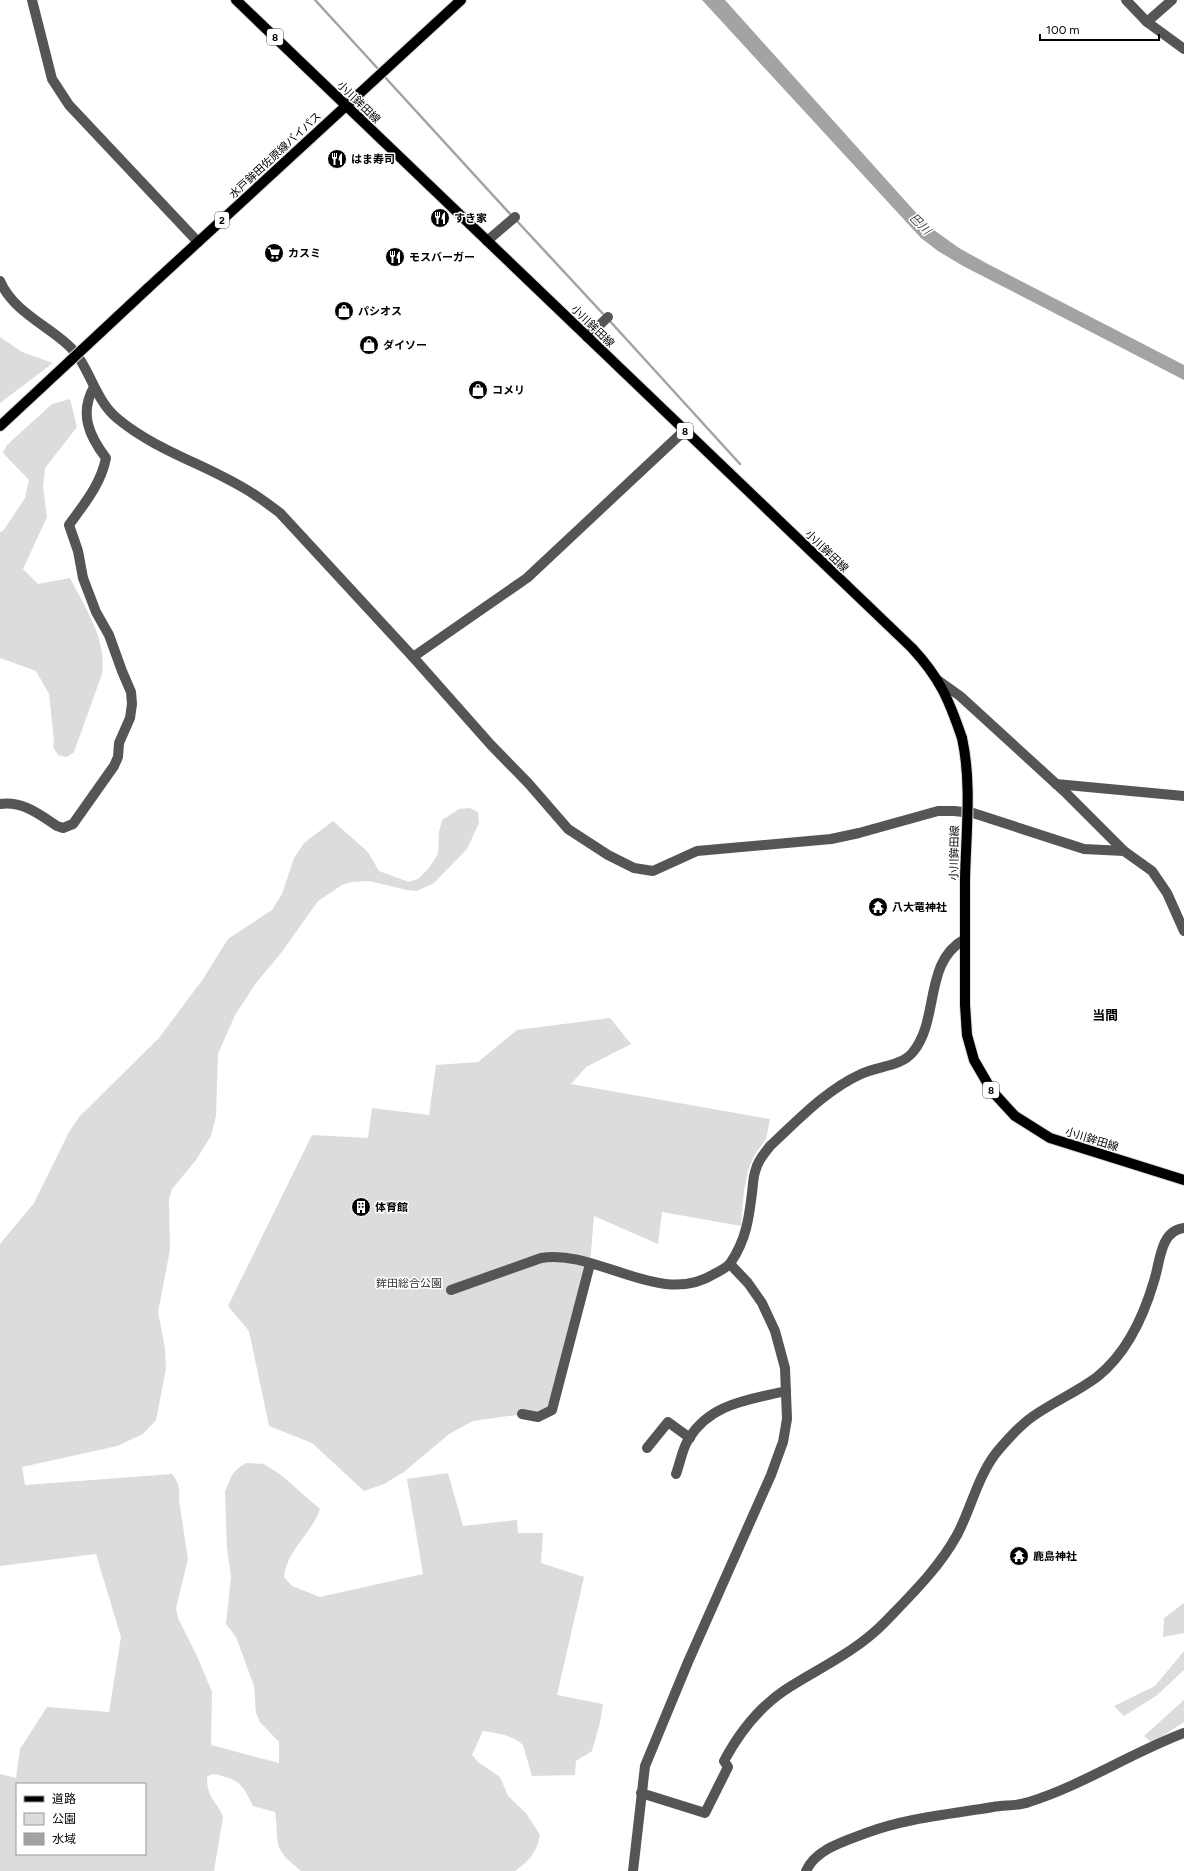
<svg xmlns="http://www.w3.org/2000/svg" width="1184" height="1871" viewBox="0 0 1184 1871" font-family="Figtree,'Noto Sans JP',sans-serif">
<rect width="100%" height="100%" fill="#fff"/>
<g fill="#dcdcdc" fill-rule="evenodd">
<polygon points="0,337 22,352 53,363 0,403"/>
<path d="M 70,399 L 77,427 L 45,468 L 43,487 L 47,517 L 23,569 L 38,584 L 70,578 C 85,608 107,639 102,674 L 74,752 L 67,757 L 58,755 L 53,747 L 54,741 L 49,694 L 36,671 L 0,658 L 0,532 L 3,531 L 25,498 L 29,480 L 3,453 L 7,445 L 52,404 Z"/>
<path d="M 470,808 L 478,812 L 479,823 L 467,849 L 434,883 L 417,891 L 407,890 L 369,881 L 351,882 L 342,885 L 318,901 L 281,953 L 256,983 L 235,1015 L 218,1054 L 216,1116 L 211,1136 L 196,1160 L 172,1189 L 169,1199 L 170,1250 L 158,1312 L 165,1348 L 166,1369 L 156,1420 L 143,1434 L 117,1446 L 22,1467 L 25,1485 L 172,1474 C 179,1483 180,1489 179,1500 L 188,1559 L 176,1608 L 178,1618 L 197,1656 L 212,1692 L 211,1745 L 279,1763 L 279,1742 L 260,1722 L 256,1713 L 254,1686 L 236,1637 L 226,1624 L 231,1577 L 227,1548 L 225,1492 L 232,1475 L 238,1468 L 246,1463 L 264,1464 L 281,1475 L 320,1509 C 312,1533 287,1550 284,1577 L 292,1586 L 320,1597 L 423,1574 L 407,1479 L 448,1473 L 463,1526 L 517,1520 L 518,1533 L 543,1533 L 541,1563 L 584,1577 L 557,1695 L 603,1704 L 600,1723 L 592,1751 L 576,1761 L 575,1775 L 532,1776 L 523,1745 C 513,1735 496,1733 483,1731 L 472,1755 L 478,1762 L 500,1777 L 508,1796 L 526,1813 L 540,1835 C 537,1852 529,1861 515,1871 L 301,1871 C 293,1864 281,1856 278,1844 C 276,1834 277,1823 275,1812 L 253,1806 C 244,1789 243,1781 222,1776 C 216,1774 212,1773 207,1777 C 207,1800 217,1800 223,1817 L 214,1871 L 0,1871 L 0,1774 L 16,1778 L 20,1749 L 47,1707 L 109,1712 L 121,1637 L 96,1554 L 0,1566 L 0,1244 L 34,1203 L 69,1132 L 80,1116 L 159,1038 L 203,979 L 228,939 L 272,910 L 282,894 L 294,858 L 304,843 L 333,821 L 368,852 L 379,871 L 409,882 L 418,879 L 429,868 L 438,854 L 439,832 L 442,820 L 459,809 ZM 17,1784 L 145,1784 L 145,1854 L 17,1854 Z"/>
<polygon points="610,1018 631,1044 586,1067 571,1084 770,1119 766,1139 754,1156 748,1171 744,1190 741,1226 662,1212 658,1244 594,1216 590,1264 552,1410 473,1421 449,1434 404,1472 384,1484 364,1491 312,1443 269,1426 249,1331 228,1306 312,1135 368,1138 372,1108 429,1115 436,1065 478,1062 517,1030"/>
<polygon points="1184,1603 1184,1633 1163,1637 1164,1618"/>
<polygon points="1184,1651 1184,1670 1156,1696 1124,1716 1114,1706 1155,1686"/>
<polygon points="1184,1700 1184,1722 1152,1743 1144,1736"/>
</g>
<polygon fill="#a3a3a3" points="702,0 725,0 927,225 959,248 986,263 1184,365 1184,380 963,266 938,251 921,238"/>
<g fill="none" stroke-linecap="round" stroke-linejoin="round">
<g stroke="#a3a3a3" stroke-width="2.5">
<polyline points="315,0 380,71"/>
<polyline points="383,75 512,216"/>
<polyline points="516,220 605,316"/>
<polyline points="608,319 740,464"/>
</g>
<defs>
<g id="major">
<path d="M 236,0 L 912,648 C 940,678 949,700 962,738"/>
<polyline points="147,289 461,0"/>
<polyline points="0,426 71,360"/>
<polyline points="965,879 965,1005 967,1035 974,1060 992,1091 1015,1116 1050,1138 1184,1180"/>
</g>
</defs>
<use href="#major" stroke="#dbdbdb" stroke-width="12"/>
<g stroke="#555" stroke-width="10">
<polyline points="32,0 52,79 69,105 198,242"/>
<polyline points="1126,0 1147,22 1184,49"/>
<polyline points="1147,22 1172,0"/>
<polyline points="487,241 515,217"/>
<path d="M 0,281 C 13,311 45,324 68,345 C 90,365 94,400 118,419 C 159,453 212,466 255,495 C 264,501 272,507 280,513 L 413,657 L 491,745 L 529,784 L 568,829 L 608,855 L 634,868 L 653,871 L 697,851 L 831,839 L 859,833 L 938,811 L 954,811 L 973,813 L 1084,849 L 1124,851"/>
<polyline points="587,337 608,317"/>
<polyline points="413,657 527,578 685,430"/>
<polyline points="939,681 960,696 1065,792 1124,851 1152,871 1167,893 1184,931"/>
<polyline points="1056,784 1184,796"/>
<path d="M 0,804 C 23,801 39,814 57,826 L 63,828 L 73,824 L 114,766 L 118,757 L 119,743 L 130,718 L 132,704 L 131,692 L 122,671 L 109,635 L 96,612 L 83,578 L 78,551 L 69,525 C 84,504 101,484 106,458 C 89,436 79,413 94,387"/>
<path d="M 451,1290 L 541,1258 C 596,1248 660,1308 714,1274 C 720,1271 728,1267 731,1262 C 746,1240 749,1218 752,1193 C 753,1185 753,1176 756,1169 C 758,1160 765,1153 770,1146 C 798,1120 826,1090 861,1074 C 877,1066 901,1067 913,1052 C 940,1019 923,962 965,939"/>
<polyline points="522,1414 538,1417 552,1410 590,1264"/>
<polyline points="647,1448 668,1422 690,1438"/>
<path d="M 676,1474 C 680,1463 682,1450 688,1440 C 710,1403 749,1400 786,1391"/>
<path d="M 641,1793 L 705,1813 L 728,1767 L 724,1761 C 739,1733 758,1708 785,1690 C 819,1668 856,1652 885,1622 C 910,1596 939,1568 957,1535 C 971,1509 977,1478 996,1453 C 1006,1441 1018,1427 1032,1417 C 1053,1402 1077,1392 1097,1377 C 1126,1354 1144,1315 1154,1281 C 1158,1269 1159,1254 1165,1242 C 1169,1234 1175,1229 1184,1228"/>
<polyline points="633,1871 645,1766 688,1662 771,1475 783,1442 787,1419 785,1368 775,1331 762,1303 748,1283 730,1264"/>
<path d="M 806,1871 C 816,1849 845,1841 866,1833 C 906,1818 951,1814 993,1807 C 1005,1805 1018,1806 1029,1802 C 1083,1785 1131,1753 1184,1733"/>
</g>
<use href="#major" stroke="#000" stroke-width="10"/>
<defs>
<g id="major-bridge">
<polyline points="71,360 147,289"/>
<path d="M 962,738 C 972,783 966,833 965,879"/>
</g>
</defs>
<use href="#major-bridge" stroke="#dbdbdb" stroke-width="12" stroke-linecap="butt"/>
<use href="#major-bridge" stroke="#000" stroke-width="10"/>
</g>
<defs>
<symbol id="restaurant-disc" viewBox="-11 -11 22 22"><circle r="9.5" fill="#000" stroke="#fff"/><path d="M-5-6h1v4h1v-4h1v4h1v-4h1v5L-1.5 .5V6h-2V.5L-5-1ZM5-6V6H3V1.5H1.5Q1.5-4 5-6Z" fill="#fff"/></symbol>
<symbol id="supermarket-disc" viewBox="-11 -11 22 22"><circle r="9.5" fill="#000" stroke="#fff"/><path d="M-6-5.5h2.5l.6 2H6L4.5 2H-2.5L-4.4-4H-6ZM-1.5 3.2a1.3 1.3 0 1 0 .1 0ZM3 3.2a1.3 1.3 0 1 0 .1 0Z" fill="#fff"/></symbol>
<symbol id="shop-disc" viewBox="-11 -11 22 22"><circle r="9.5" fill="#000" stroke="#fff"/><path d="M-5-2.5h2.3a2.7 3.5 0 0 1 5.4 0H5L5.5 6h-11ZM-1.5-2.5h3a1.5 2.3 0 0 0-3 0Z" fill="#fff"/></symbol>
<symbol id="temple-disc" viewBox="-11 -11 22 22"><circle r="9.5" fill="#000" stroke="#fff"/><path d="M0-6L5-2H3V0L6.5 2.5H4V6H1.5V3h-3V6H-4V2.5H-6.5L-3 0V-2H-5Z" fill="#fff"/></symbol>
<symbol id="building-disc" viewBox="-11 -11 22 22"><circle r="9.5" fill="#000" stroke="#fff"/><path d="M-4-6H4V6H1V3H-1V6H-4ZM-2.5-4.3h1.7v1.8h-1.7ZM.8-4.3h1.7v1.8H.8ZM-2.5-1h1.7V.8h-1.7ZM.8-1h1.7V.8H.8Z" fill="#fff"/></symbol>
</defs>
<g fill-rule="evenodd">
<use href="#restaurant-disc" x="326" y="148" width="22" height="22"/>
<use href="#restaurant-disc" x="429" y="207" width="22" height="22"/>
<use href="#supermarket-disc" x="263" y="242" width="22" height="22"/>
<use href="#restaurant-disc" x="384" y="246" width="22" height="22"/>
<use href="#shop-disc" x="333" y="300" width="22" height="22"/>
<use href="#shop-disc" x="358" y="334" width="22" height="22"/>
<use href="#shop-disc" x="467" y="379" width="22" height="22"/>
<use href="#temple-disc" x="867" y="896" width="22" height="22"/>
<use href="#building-disc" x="350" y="1196" width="22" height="22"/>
<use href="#temple-disc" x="1008" y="1545" width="22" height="22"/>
</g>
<g text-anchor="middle" stroke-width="3" stroke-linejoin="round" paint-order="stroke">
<g fill="#fff" stroke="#4c4c4c" stroke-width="1">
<rect x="267" y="29" width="16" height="16" rx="3"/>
<rect x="215" y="212" width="14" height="16" rx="3"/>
<rect x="677" y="423" width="16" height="16" rx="3"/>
<rect x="983" y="1082" width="16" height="16" rx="3"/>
</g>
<g font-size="10" font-weight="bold" fill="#000">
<text x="275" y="41">8</text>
<text x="222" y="224">2</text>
<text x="685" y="435">8</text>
<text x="991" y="1094">8</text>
</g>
<g font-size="11" fill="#000" stroke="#fff">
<text transform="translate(359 102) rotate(44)" y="4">小川鉾田線</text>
<text transform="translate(275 155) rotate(-43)" y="4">水戸鉾田佐原線バイパス</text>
<text transform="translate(593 326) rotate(44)" y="4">小川鉾田線</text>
<text transform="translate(827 551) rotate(44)" y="4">小川鉾田線</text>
<text transform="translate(954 853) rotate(-89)" y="4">小川鉾田線</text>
<text transform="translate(1092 1139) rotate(17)" y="4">小川鉾田線</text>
</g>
<g font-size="11" font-weight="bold" fill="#000" stroke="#fff" text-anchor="start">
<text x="351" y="163">はま寿司</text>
<text x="454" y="222">すき家</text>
<text x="288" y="257">カスミ</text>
<text x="409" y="261">モスバーガー</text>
<text x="358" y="315">パシオス</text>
<text x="383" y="349">ダイソー</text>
<text x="492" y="394">コメリ</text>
<text x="892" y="911">八大竜神社</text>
<text x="375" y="1211">体育館</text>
<text x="1033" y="1560">鹿島神社</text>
</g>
<g font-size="11" fill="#333" stroke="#fff">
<text x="409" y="1287">鉾田総合公園</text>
</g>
<g font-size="12" font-style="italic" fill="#444" stroke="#fff">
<text transform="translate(920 224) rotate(45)" y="4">巴川</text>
</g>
<g font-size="13" font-weight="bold" fill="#000" stroke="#fff">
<text x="1105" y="1020">当間</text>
</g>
</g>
<rect x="16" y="1783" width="130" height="72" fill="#ffffff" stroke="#999999"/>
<rect x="24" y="1796" width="20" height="6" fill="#000000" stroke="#999999"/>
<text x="52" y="1803" font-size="12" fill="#000000">道路</text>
<rect x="24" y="1813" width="20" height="12" fill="#dcdcdc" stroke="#999999"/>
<text x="52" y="1823" font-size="12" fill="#000000">公園</text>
<rect x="24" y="1833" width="20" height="12" fill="#a3a3a3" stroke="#999999"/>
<text x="52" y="1843" font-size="12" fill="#000000">水域</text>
<path d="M1040 34v6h119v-6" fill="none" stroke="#000000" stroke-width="2"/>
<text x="1046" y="34" font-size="12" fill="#000000" stroke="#ffffff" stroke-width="3" paint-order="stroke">100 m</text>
</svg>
